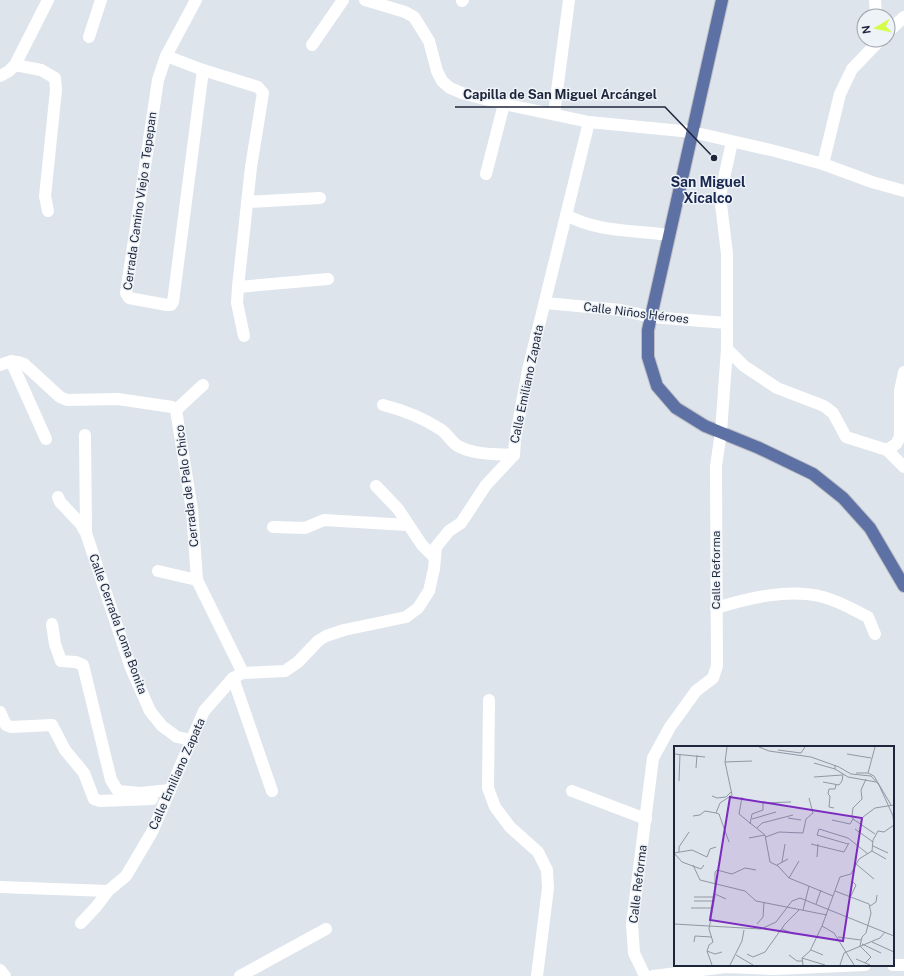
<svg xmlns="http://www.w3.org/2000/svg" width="904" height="976" viewBox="0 0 904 976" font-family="'Public Sans',sans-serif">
<rect width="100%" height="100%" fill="#dee4eb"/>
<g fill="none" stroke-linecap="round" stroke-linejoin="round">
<defs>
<polyline id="major" points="722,0 648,330 648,357 657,386 676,408 705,426 759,448 813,474 843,498 870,528 904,586"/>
</defs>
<use href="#major" stroke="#bcbec4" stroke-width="14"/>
<g stroke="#fff" stroke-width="12">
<polyline points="196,0 166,56 158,80 126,293 129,298 167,305 171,305 173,302 203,70"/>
<polyline points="365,0 405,12 414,17 429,41 437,71 442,81 450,88 462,93 504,104 589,122 692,132 775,151 823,164 872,182 904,191"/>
<polyline points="875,0 876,16"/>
<polyline points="462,1 463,0"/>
<polyline points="888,32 904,17"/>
<polyline points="89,37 101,0"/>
<polyline points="312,45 343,0"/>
<polyline points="166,56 203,70 258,87 263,93 251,167 238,287 237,303 244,336"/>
<polyline points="15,65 41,70 55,78 56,90 45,196 48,211"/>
<polyline points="0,76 9,71 15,65 48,0"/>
<polyline points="554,114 569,0"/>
<polyline points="823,164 840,94 852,69 880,40"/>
<polyline points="486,174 504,104"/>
<polyline points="247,202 320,198"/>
<path d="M 566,215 C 597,232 634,230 668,235"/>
<polyline points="238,287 328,279"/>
<polyline points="545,303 621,310 651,317 727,323"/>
<polyline points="727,349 744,366 777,388 824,406 833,413 846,437 887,450 904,467"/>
<polyline points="11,361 46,439"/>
<path d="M 0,365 C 9,361 15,360 24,364 L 60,397 L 67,400 L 118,399 L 172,407 L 176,410 L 192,510 L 197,580 L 243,673"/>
<path d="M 383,405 C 403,410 423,418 440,429 C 447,433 451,442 458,446 C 474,455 496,454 514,455"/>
<polyline points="176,410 203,385"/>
<polyline points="85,435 86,532"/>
<polyline points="887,450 896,444 900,437 900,391 904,372"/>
<polyline points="376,486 398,509 422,545 434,557"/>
<polyline points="58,497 60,502 80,523 86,533 131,668 150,711 162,726 177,737 191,740"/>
<polyline points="273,527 305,528 324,520 407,525"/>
<polyline points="158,571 197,580"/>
<path d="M 716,608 C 749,598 789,588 823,597 C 839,601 854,610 868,617 L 875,634"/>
<polyline points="52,624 55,644 61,661 76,662 83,665 111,780 118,791 140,793 170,790"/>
<polyline points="233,678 272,791"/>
<polyline points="489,700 488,788 495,807 510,827 538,852 547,870 548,888 537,976"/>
<polyline points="0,712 6,725 11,727 52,725 65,750 84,773 94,799 100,801 152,799"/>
<polyline points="572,791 646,819"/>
<polyline points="0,887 108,891 126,876 152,832 204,711 233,678 243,673 285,671 298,662 318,641 326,636 344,630 406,617 418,608 429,591 434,569 436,547 449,531 461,523 486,485 514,455 515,440 528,370 589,122"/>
<polyline points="81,923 96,907 108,891"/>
<polyline points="893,965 904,965"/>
<polyline points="0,970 5,976"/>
<polyline points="240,976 326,929"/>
<polyline points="645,976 634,953 632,924 653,758 670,727 696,691 713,678 717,666 716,466 721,432 727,349 727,254 720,196 732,142"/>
<polyline points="653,976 726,967 774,969 865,965"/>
</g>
<use href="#major" stroke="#5e71a4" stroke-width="12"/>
</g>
<g text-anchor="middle" stroke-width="3" stroke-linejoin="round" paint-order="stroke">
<g font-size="12" fill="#1e263c" stroke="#eef3f7">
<text transform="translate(140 201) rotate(-82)" y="4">Cerrada Camino Viejo a Tepepan</text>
<text transform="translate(636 313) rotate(7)" y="4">Calle Niños Héroes</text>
<text transform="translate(527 384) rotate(-78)" y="4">Calle Emiliano Zapata</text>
<text transform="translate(187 486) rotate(-97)" y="4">Cerrada de Palo Chico</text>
<text transform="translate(716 570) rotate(-90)" y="4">Calle Reforma</text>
<text transform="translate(118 624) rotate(70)" y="4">Calle Cerrada Loma Bonita</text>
<text transform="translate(177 774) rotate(-66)" y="4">Calle Emiliano Zapata</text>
<text transform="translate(638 884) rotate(-83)" y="4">Calle Reforma</text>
</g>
<g font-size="14" font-weight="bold" fill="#19274f" stroke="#eef3f7">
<text x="708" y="187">San Miguel<tspan x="708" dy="16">Xicalco</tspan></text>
</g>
</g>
<g transform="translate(674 746)">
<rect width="220" height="220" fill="#dee4eb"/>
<path fill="none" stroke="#9198a5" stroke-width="1" d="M 85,1 L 95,5 L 137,11 L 165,21 L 177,28 L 197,30 L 205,39 L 220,72M 104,4 L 127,7 L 131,1M 0,8 L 31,11M 173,8 L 197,12M 51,16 L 78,15M 140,17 L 161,23M 161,19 L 161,23 L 174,31 L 202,36M 22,22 L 23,9M 182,27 L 194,27 L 200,30 L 217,59M 194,27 L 201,1M 140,31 L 168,29M 192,33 L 187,44 L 188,53 L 179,62 L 178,69 L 179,73 L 201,88M 5,35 L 6,8M 149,36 L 165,39 L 168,35 L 169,28M 38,50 L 43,52 L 52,51 L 57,46M 68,51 L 65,68 L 91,89 L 96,116 L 104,120 L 115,132 L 159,150M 160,62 L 155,61 L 156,50 L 154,48 L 155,43 L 161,43 L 162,39M 42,67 L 46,57 L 58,49 L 51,16 L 53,1M 42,67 L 45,68 L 55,96M 19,70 L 26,69 L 31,65 L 42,67M 189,71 L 201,62 L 220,59M 114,72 L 127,74M 78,73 L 102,66M 158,74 L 176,78 L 179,73M 76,78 L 78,68 L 89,64 L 89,57 L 117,56M 83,82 L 88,77 L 119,69M 181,83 L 199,96M 92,91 L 105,86 L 129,87 L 132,73 L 139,67 L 135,52M 75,92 L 91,89M 137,98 L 170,106 L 175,97M 174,98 L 143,89 L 145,83 L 174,92 L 194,108M 199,100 L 214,107M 198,105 L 212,113M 5,106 L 5,101 L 15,86M 0,107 L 18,104 L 33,111 L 36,103 L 42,101M 0,107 L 8,116 L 27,123 L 30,119M 143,111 L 144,98M 108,116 L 111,98M 182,118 L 200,133M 19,119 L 26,134 L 71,145 L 82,155 L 153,169M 103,119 L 114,113M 115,132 L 125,115M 161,145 L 195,158 L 197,167 L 192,187M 41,148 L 52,153M 177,150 L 182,139 L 178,135M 20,151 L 41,151M 20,155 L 40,155M 142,158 L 147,144M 196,160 L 202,156 L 203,149M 17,162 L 39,162M 129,164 L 135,140M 0,178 L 87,183 L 102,176 L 118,155 L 126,152 L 220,190M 83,178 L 89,171 L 90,156M 148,180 L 160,187 L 180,219M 108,183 L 120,188M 164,191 L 187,194M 20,196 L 21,190 L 38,191M 198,196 L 220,206M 188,198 L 207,207M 137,204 L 149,209M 33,205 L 41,208 L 48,206M 73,208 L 79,211 L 91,206 L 111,178 L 125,164M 62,209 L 79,219M 115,209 L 123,215 L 129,215M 128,212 L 151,219M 182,213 L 196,219M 191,217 L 197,211 L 186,200 L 188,191 L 192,187M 38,219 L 33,205 L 35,199 L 39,196 L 35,183 L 41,150 L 41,126 L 43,124 L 58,128 L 71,122 L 82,124M 56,219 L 68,195 L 70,184M 129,219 L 128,212 L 136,205 L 148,180 L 166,131 L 177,128 L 185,113 L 198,105 L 199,94 L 204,85 L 210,86 L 220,79 L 219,70M 166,219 L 170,207 L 206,192 L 211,186"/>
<path fill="#7b2cbf" fill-opacity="0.15" stroke="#7b2cbf" stroke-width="2" d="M 56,51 L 188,72 L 169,195 L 36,174 Z"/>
<rect width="220" height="220" fill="none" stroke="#1e263c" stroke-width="2"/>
</g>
<path fill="none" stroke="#1e263c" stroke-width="1.5" d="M714 158L665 107H455"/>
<circle fill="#1e263c" stroke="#eef3f7" stroke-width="1.5" cx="714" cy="158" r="4"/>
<g font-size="13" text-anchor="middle" font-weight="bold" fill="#1e263c" stroke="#eef3f7" stroke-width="3" stroke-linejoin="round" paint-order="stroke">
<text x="560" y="99">Capilla de San Miguel Arcángel</text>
</g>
<g transform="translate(876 28) rotate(261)"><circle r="19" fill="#eef3f7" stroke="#9ba1ac"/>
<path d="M0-3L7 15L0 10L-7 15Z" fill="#d4fd49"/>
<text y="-6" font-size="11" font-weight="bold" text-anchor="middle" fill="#1e263c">N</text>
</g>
</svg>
